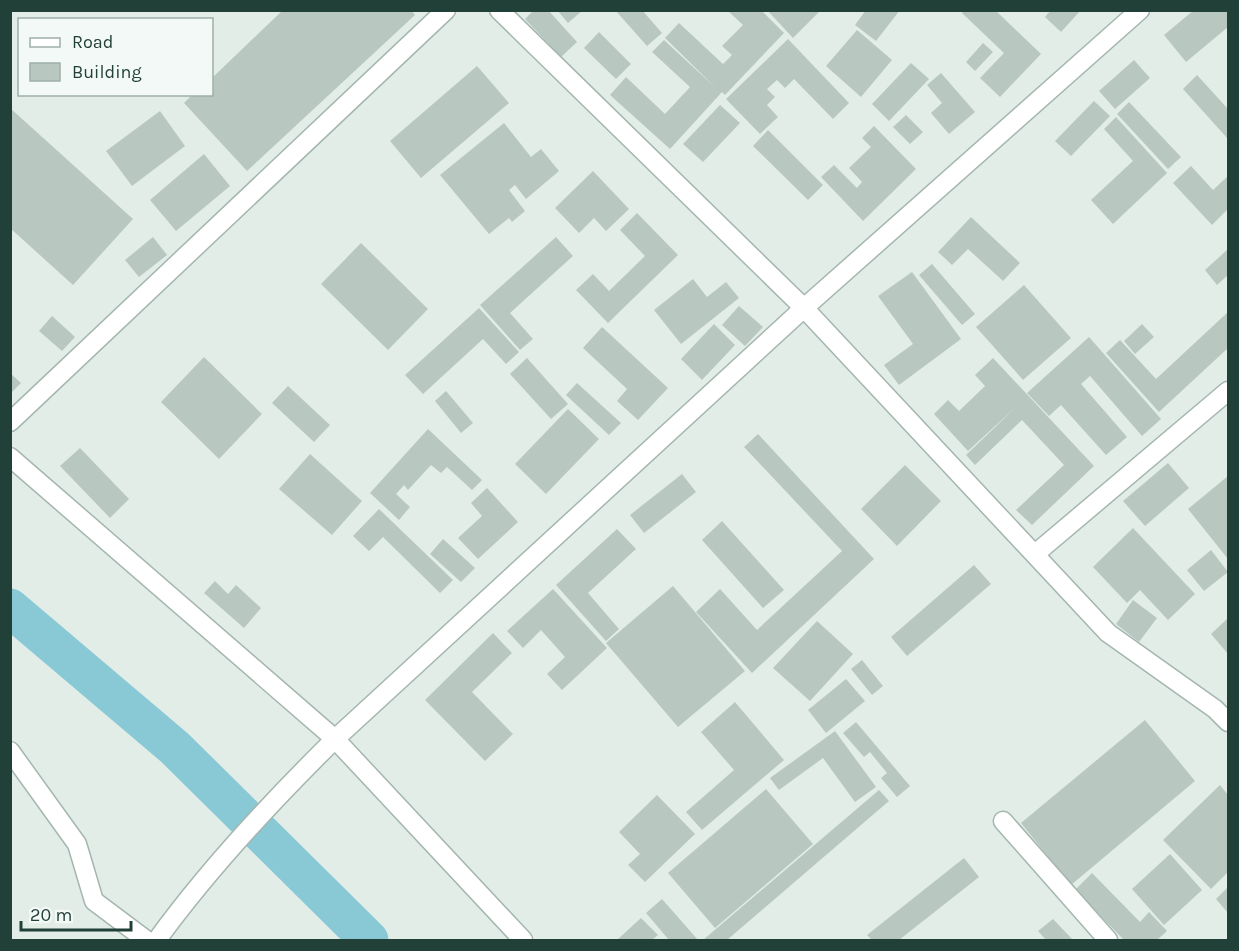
<svg xmlns="http://www.w3.org/2000/svg" width="1239" height="951" viewBox="0 0 1239 951" font-family="Karla,sans-serif">
<rect width="100%" height="100%" fill="#e2ede8"/>
<g fill="none" stroke-linecap="round" stroke-linejoin="round">
<polyline stroke="#88c9d5" stroke-width="39" points="10,608 175,748 369,940"/>
</g>
<g fill="#b8c8c1">
<polygon points="283,10 411,10 415,15 247,171 184,103 193,94 212,94 212,78"/>
<polygon points="534,10 548,10 577,42 561,57 525,19"/>
<polygon points="557,10 583,10 568,23"/>
<polygon points="615,10 642,10 662,33 647,46"/>
<polygon points="727,10 761,10 784,33 725,95 722,92 670,149 610,95 626,77 665,114 690,87 652,52 664,40 716,88 665,38 679,23 723,64 732,55 722,46 743,25"/>
<polygon points="767,10 821,10 793,38"/>
<polygon points="866,10 900,10 876,41 855,25"/>
<polygon points="964,10 995,10 1041,54 1000,97 980,78 1004,53 962,13"/>
<polygon points="1051,10 1081,10 1061,32 1045,17"/>
<polygon points="1194,10 1228,10 1228,27 1186,62 1164,35"/>
<polygon points="857,30 892,60 861,97 826,66"/>
<polygon points="599,32 631,64 616,79 584,48"/>
<polygon points="788,39 849,103 833,119 794,79 785,88 777,80 767,89 775,97 767,105 778,117 760,134 726,99"/>
<polygon points="983,43 993,52 975,71 966,62"/>
<polygon points="1134,60 1150,78 1115,109 1099,91"/>
<polygon points="911,63 929,79 889,121 872,104"/>
<polygon points="477,66 509,103 421,178 390,141"/>
<polygon points="941,73 975,112 949,134 931,113 942,103 927,85"/>
<polygon points="1197,75 1228,109 1228,139 1183,89"/>
<polygon points="1094,101 1110,116 1071,156 1055,141"/>
<polygon points="1129,102 1181,157 1168,169 1117,114"/>
<polygon points="720,105 740,123 703,162 683,144"/>
<polygon points="10,108 133,219 73,285 10,228"/>
<polygon points="160,111 185,146 132,186 106,151"/>
<polygon points="906,115 923,132 910,144 893,127"/>
<polygon points="1116,117 1167,173 1113,224 1091,200 1133,161 1104,129"/>
<polygon points="504,123 531,157 541,149 559,171 526,199 515,185 509,190 525,211 512,222 509,218 489,234 440,175"/>
<polygon points="874,126 916,169 863,221 821,177 834,165 857,188 862,182 849,168 871,147 862,138"/>
<polygon points="768,130 823,185 808,200 753,146"/>
<polygon points="204,154 230,186 176,231 150,200"/>
<polygon points="1191,166 1213,190 1228,176 1228,209 1212,225 1173,183"/>
<polygon points="593,171 629,209 606,231 594,218 579,233 555,208"/>
<polygon points="637,213 678,255 608,323 576,290 593,274 609,291 645,256 620,230"/>
<polygon points="971,217 1020,263 1003,281 968,249 952,265 938,252"/>
<polygon points="153,237 167,255 139,277 125,260"/>
<polygon points="556,237 573,256 510,313 533,339 520,350 480,305"/>
<polygon points="361,243 428,309 388,350 321,284"/>
<polygon points="1228,249 1228,275 1217,285 1205,270"/>
<polygon points="932,264 975,314 962,325 919,275"/>
<polygon points="912,272 961,339 899,385 884,365 913,344 878,296"/>
<polygon points="693,279 707,297 726,282 739,298 681,344 654,310"/>
<polygon points="1024,285 1071,338 1023,380 976,327"/>
<polygon points="739,306 763,327 745,346 722,325"/>
<polygon points="479,308 519,352 506,364 483,339 423,394 405,375"/>
<polygon points="1228,312 1228,348 1159,412 1106,353 1120,340 1156,379"/>
<polygon points="52,316 75,337 62,351 39,331"/>
<polygon points="714,324 735,345 702,380 681,359"/>
<polygon points="1142,324 1154,337 1135,354 1124,341"/>
<polygon points="602,327 668,388 638,420 617,401 627,389 583,348"/>
<polygon points="1089,337 1161,419 1142,436 1090,376 1081,384 1127,437 1106,455 1061,405 1049,416 1027,393"/>
<polygon points="204,357 262,414 219,459 161,402"/>
<polygon points="527,358 568,404 551,419 510,374"/>
<polygon points="993,358 1094,466 1032,525 1016,510 1064,465 1022,420 975,465 966,455 1017,406 968,451 934,414 948,400 959,411 985,386 975,375"/>
<polygon points="10,373 21,383 10,394"/>
<polygon points="577,383 621,423 609,435 566,395"/>
<polygon points="288,386 330,425 314,442 272,403"/>
<polygon points="446,391 473,423 461,433 435,401"/>
<polygon points="568,409 599,439 546,494 515,464"/>
<polygon points="428,429 482,480 472,490 447,467 441,473 431,465 408,490 404,485 396,494 410,507 399,520 370,493"/>
<polygon points="758,434 874,559 752,673 696,612 720,589 757,630 842,551 744,447"/>
<polygon points="80,448 129,499 110,518 60,466"/>
<polygon points="310,454 362,501 332,535 279,489"/>
<polygon points="1168,463 1189,488 1145,526 1123,501"/>
<polygon points="905,465 941,501 897,546 861,509"/>
<polygon points="682,474 696,492 644,533 630,515"/>
<polygon points="1228,476 1228,559 1188,509"/>
<polygon points="487,488 518,522 478,559 458,538 482,516 471,503"/>
<polygon points="379,509 453,580 440,593 383,537 369,551 353,536"/>
<polygon points="722,521 784,590 763,608 702,540"/>
<polygon points="1133,528 1195,594 1168,620 1140,590 1127,603 1093,567"/>
<polygon points="617,529 636,549 588,593 619,629 606,641 556,585"/>
<polygon points="443,539 475,568 461,582 430,554"/>
<polygon points="1211,550 1228,572 1204,591 1187,570"/>
<polygon points="974,565 991,584 907,656 891,637"/>
<polygon points="215,581 228,594 236,585 261,608 244,628 204,593"/>
<polygon points="673,586 745,671 678,727 606,643"/>
<polygon points="553,589 607,648 562,690 547,674 565,657 541,630 523,648 507,631"/>
<polygon points="1133,600 1157,618 1139,642 1116,624"/>
<polygon points="1228,618 1228,654 1211,634"/>
<polygon points="817,621 853,654 810,701 773,668"/>
<polygon points="493,633 512,653 472,692 513,734 485,761 425,700"/>
<polygon points="862,660 883,686 872,695 851,669"/>
<polygon points="846,679 865,701 826,733 808,710"/>
<polygon points="735,702 784,760 702,830 686,812 734,770 701,732"/>
<polygon points="1145,720 1195,781 1071,885 1021,823"/>
<polygon points="856,722 910,786 897,797 881,778 887,773 870,752 864,757 843,733"/>
<polygon points="835,731 876,787 855,802 823,758 779,790 770,778"/>
<polygon points="1220,785 1228,795 1228,872 1211,889 1163,840"/>
<polygon points="766,789 813,844 715,928 668,873"/>
<polygon points="879,790 889,801 727,940 703,940"/>
<polygon points="657,795 695,834 645,882 628,865 640,854 619,832"/>
<polygon points="1170,854 1202,890 1164,925 1132,889"/>
<polygon points="964,858 979,877 899,940 872,940 867,935"/>
<polygon points="1092,873 1140,922 1149,912 1167,931 1157,940 1124,940 1075,890"/>
<polygon points="1228,887 1228,913 1216,899"/>
<polygon points="662,899 698,940 669,940 646,913"/>
<polygon points="641,918 658,935 652,940 617,940"/>
<polygon points="1053,919 1073,940 1046,940 1038,931"/>
</g>
<g fill="none" stroke-linecap="round" stroke-linejoin="round">
<defs>
<g id="minor">
<polyline points="499,10 804,308 1108,633 1215,709 1228,722"/>
<polyline points="10,422 446,10"/>
<polyline points="10,457 335,739 523,940"/>
<polyline points="1035,554 1228,391"/>
<polyline points="10,751 77,844 94,901 146,940"/>
<polyline points="1003,821 1108,940"/>
<path d="M 157,940 C 210,867 271,802 335,739 L 804,308 L 1140,10"/>
</g>
</defs>
<use href="#minor" stroke="#a4b6af" stroke-width="21"/>
<use href="#minor" stroke="#fff" stroke-width="18"/>
</g>
<rect width="1239" height="951" fill="none" stroke="#214037" stroke-width="24"/>
<rect x="18" y="18" width="195" height="78" fill="#f3f9f6" stroke="#9fafaa" stroke-width="1.5"/>
<rect x="30" y="38" width="30" height="9" fill="#ffffff" stroke="#9fafaa" stroke-width="1.5"/>
<text x="72" y="48" font-size="18" fill="#214037">Road</text>
<rect x="30" y="63" width="30" height="18" fill="#b8c8c1" stroke="#9fafaa" stroke-width="1.5"/>
<text x="72" y="78" font-size="18" fill="#214037">Building</text>
<path d="M21 921v9h110v-9" fill="none" stroke="#214037" stroke-width="3"/>
<text x="30" y="921" font-size="18" fill="#214037" stroke="#f3f9f6" stroke-width="4.5" paint-order="stroke">20 m</text>
</svg>
